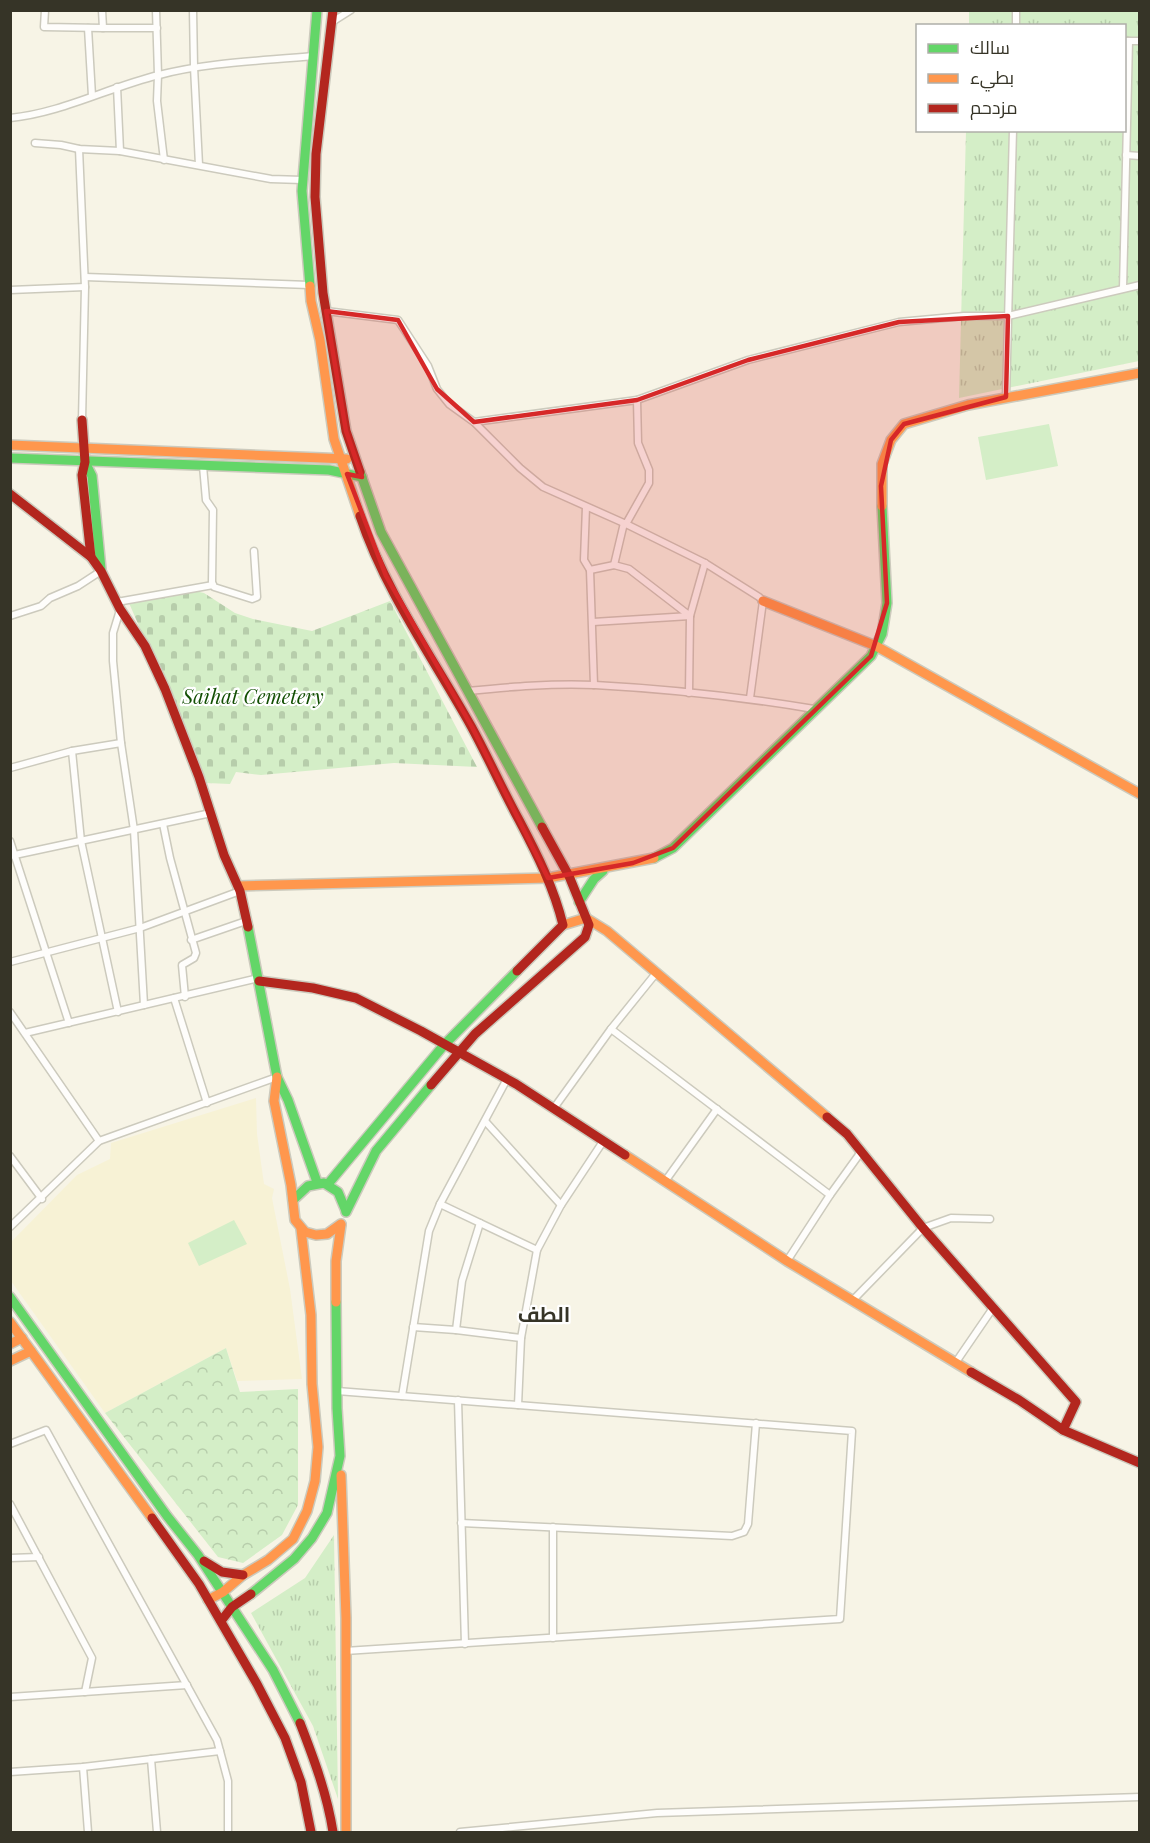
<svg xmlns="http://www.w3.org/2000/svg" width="1150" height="1843" viewBox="0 0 1150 1843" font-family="'Playfair Display',Cairo,serif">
<defs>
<pattern id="grass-tufts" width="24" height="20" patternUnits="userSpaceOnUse" patternTransform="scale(1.5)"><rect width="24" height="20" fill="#d4eec7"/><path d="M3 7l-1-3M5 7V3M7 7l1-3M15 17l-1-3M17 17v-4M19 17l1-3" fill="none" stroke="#b7cdab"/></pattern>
<pattern id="cemetery-stones" width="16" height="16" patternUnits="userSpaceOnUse" patternTransform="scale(1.5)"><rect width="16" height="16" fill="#d4eec7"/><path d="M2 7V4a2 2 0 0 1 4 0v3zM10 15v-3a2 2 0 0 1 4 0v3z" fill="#b7cdab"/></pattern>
<pattern id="park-crowns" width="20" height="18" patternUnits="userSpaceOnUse" patternTransform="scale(1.5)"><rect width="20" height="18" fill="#d4eec7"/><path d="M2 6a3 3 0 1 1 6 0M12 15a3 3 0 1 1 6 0" fill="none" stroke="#b7cdab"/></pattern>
</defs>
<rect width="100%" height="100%" fill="#f7f4e6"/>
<polygon fill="#f7f2d5" points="256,1098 257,1134 264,1184 274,1189 272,1198 290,1289 302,1379 237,1381 226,1348 105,1413 11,1281 11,1242 77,1175 110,1159 111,1143"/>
<g fill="url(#grass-tufts)">
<polygon points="969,11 1139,11 1139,361 959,398 966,131 1124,130 1124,26 969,25"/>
<polygon points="334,1535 338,1799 313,1726 251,1613 305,1578"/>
</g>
<polygon fill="url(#cemetery-stones)" points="191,590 204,593 235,613 253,619 312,631 390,601 477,767 394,763 261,775 236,772 230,784 207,783 129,603"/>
<polygon fill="url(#park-crowns)" points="226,1348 240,1392 298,1389 298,1505 282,1535 243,1563 218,1557 105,1413"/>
<g fill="#d4eec7">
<polygon points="1049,424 1058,466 986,480 978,437"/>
<polygon points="234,1220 247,1244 199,1266 188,1243"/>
</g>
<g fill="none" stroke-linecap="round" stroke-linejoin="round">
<defs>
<g id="street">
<polyline points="45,10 44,27 103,28 102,10"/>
<polyline points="156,10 158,75 157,101 164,160"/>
<polyline points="193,10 194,67 199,165"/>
<polyline points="332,22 351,10"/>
<polyline points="1016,26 1016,10"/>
<polyline points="88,28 92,96"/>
<polyline points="103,28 157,28"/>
<polyline points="1124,41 1140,41"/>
<polyline points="117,87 120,151"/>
<path d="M 10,118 C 62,113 109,87 159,75 C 209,62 262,61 313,56"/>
<polyline points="35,143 61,145 79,149 120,151 271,179 302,180"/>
<polyline points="79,149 85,287 82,420"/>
<polyline points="1126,155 1140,156"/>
<polyline points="85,277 309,285"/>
<polyline points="1123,288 1129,41"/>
<polyline points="10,290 85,287"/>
<polyline points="326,311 398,320 428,366 437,389 449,404 474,422 520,468 543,487 626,524 705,563 759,597 763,601 750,698"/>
<polyline points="1006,397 1013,130"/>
<polyline points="474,422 637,400 748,360 899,322 964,316 1008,316 1140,285"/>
<polyline points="203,466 206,500 213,510 212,582 214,587 252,599 257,597 254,551"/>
<polyline points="586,507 584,560 590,570"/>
<polyline points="626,524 649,483 649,470 638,443 637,400"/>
<polyline points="614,565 624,523"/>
<polyline points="117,602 213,585"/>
<polyline points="120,610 113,633 113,661 121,743 134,830 144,1005"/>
<polyline points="10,616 41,606 50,598 78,586 101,571"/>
<polyline points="593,622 690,616"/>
<polyline points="594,685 590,570 614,565 629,569 690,616"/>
<path d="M 467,691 C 509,687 552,683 595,685 C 669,689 742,697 814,709"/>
<polyline points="689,693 690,616 705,563"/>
<polyline points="72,751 81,841 118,1012"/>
<polyline points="10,768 72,751 121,743"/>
<polyline points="163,824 170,858 196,953 194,958 182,965 185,997"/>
<polyline points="10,841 69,1023"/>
<polyline points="10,856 211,813"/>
<polyline points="191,940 246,921"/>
<polyline points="10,962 140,928 240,891"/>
<polyline points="174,998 207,1103"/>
<polyline points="10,1012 99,1141"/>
<polyline points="611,1029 830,1195"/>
<polyline points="25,1033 259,978"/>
<polyline points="554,1108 611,1029 657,972"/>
<polyline points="485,1121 561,1205"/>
<polyline points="10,1156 42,1199"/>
<polyline points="666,1180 717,1109"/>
<polyline points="440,1204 537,1250"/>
<polyline points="10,1227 99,1141 277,1077"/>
<polyline points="787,1261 830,1195 861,1152"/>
<polyline points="853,1300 923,1228 951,1218 990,1219"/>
<polyline points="413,1327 456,1330 521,1338"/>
<polyline points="456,1330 462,1281 480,1223"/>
<polyline points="956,1362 993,1308"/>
<polyline points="337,1391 852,1431 840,1619 345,1651"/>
<polyline points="402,1396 429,1231 440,1204 507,1079"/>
<polyline points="458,1400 465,1644"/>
<polyline points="518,1405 521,1338 537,1250 561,1205 604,1140"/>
<polyline points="10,1444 46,1430 217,1740 228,1781 228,1832"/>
<polyline points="10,1504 92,1658 85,1692"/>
<polyline points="461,1523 732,1536 744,1532 748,1524 756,1423"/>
<polyline points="553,1527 553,1638"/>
<polyline points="10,1558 39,1557"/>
<polyline points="10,1697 187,1685"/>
<polyline points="151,1759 157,1832"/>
<polyline points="83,1767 88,1832"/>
<polyline points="10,1772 83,1767 220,1751"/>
<polyline points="460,1832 657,1813 1140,1797"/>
</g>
<g id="fast">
<polyline points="310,286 302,191 317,10"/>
<polyline points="10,458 329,470 362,477"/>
<polyline points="85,462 92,476 101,569"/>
<polyline points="360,472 381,532 542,827"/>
<polyline points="654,858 673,848 871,656 882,634 887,603 882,506"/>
<polyline points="579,902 594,879 603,871"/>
<polyline points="248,927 277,1077 288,1100 317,1182"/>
<polyline points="328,1184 444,1045 517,971"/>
<polyline points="293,1200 308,1186 324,1183 338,1192 346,1211"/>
<polyline points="346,1212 376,1151 431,1085"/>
<polyline points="10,1297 167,1516 198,1555 273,1670 300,1723"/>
<polyline points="251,1594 294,1559 312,1538 327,1513 340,1456 337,1408 336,1302"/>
</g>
<g id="slow">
<polyline points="310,286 311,301 320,340 334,439 360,516"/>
<polyline points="10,445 347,459"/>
<polyline points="882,506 882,464 891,440 904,424 968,405 1140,373"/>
<polyline points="763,601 876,646 1140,794"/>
<polyline points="238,886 548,878 654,858"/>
<polyline points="563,925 586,918 607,931 827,1117"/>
<polyline points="277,1077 274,1101 291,1185 295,1220 305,1232 316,1235 327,1234 341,1224"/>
<polyline points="625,1155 787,1261 971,1372"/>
<polyline points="336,1302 336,1261 341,1225"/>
<polyline points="10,1322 152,1518"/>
<polyline points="10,1344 22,1338"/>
<polyline points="10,1361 31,1351"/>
<polyline points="341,1475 346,1618 346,1832"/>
<polyline points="208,1600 223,1592 243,1575 268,1560 293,1539 307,1511 315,1481 318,1447 312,1384 311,1315 301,1229"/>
</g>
<g id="jam">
<polyline points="333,10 316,154 315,197 323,293 346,431 360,472"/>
<polyline points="82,420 85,462 82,475 91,557"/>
<polyline points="10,494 91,557 101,571 120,609 145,646 165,689 199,777 224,855 240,891 248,927"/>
<path d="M 360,516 C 385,591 433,658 471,726 C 488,757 502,789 519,820 C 537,854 554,888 563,925 L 517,971"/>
<polyline points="259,981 313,988 356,998 421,1031 516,1084 625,1155"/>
<polyline points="431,1085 475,1034 585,937 589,925 569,876 542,827"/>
<polyline points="827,1117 847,1134 923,1228 1076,1402 1063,1430"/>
<polyline points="971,1372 1019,1400 1063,1430 1140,1463"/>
<polyline points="152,1518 199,1584 257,1684 285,1738 301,1782 311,1832"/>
<polyline points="204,1561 222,1572 243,1575"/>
<polyline points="221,1621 232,1607 251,1594"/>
<path d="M 300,1723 C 314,1759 327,1794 333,1832"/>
</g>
</defs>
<use href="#street" stroke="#cccabd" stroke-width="9"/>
<use href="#fast" stroke="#cccabd" stroke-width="12"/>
<use href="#slow" stroke="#cccabd" stroke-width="12"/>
<use href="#jam" stroke="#cccabd" stroke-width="12"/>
<use href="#street" stroke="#fefdfb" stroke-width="6"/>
<use href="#fast" stroke="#63d668" stroke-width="9"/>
<use href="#slow" stroke="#ff974d" stroke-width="9"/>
<use href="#jam" stroke="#b3261e" stroke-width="9"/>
</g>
<path fill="#d62828" fill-opacity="0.2" stroke="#d62828" stroke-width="4.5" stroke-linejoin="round" d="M 326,311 L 398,320 L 437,389 L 474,422 L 637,400 L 748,360 L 899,322 L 1008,316 L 1006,397 L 904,424 L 891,440 L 881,486 L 887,603 L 871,656 L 673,848 L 633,863 L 548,878 L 472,727 L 386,576 L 347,474 L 362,477 L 346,431 Z"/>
<g text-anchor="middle" stroke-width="4.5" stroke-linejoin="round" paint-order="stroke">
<g font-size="20" font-style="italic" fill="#124f03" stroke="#fff">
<text x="253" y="704">Saihat Cemetery</text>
</g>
<g font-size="21" font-weight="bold" fill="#363427" stroke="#fff">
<text x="544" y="1322">الطف</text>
</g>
</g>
<rect width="1150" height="1843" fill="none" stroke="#363427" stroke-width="24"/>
<rect x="916" y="24" width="210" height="108" fill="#ffffff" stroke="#afaea9" stroke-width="1.5"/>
<rect x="928" y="44" width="30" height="9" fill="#63d668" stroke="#afaea9" stroke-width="1.5"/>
<text x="970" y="54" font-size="18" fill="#363427">سالك</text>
<rect x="928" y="74" width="30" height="9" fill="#ff974d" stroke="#afaea9" stroke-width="1.5"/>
<text x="970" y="84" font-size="18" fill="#363427">بطيء</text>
<rect x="928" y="104" width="30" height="9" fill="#b3261e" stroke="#afaea9" stroke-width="1.5"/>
<text x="970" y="114" font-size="18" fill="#363427">مزدحم</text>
</svg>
